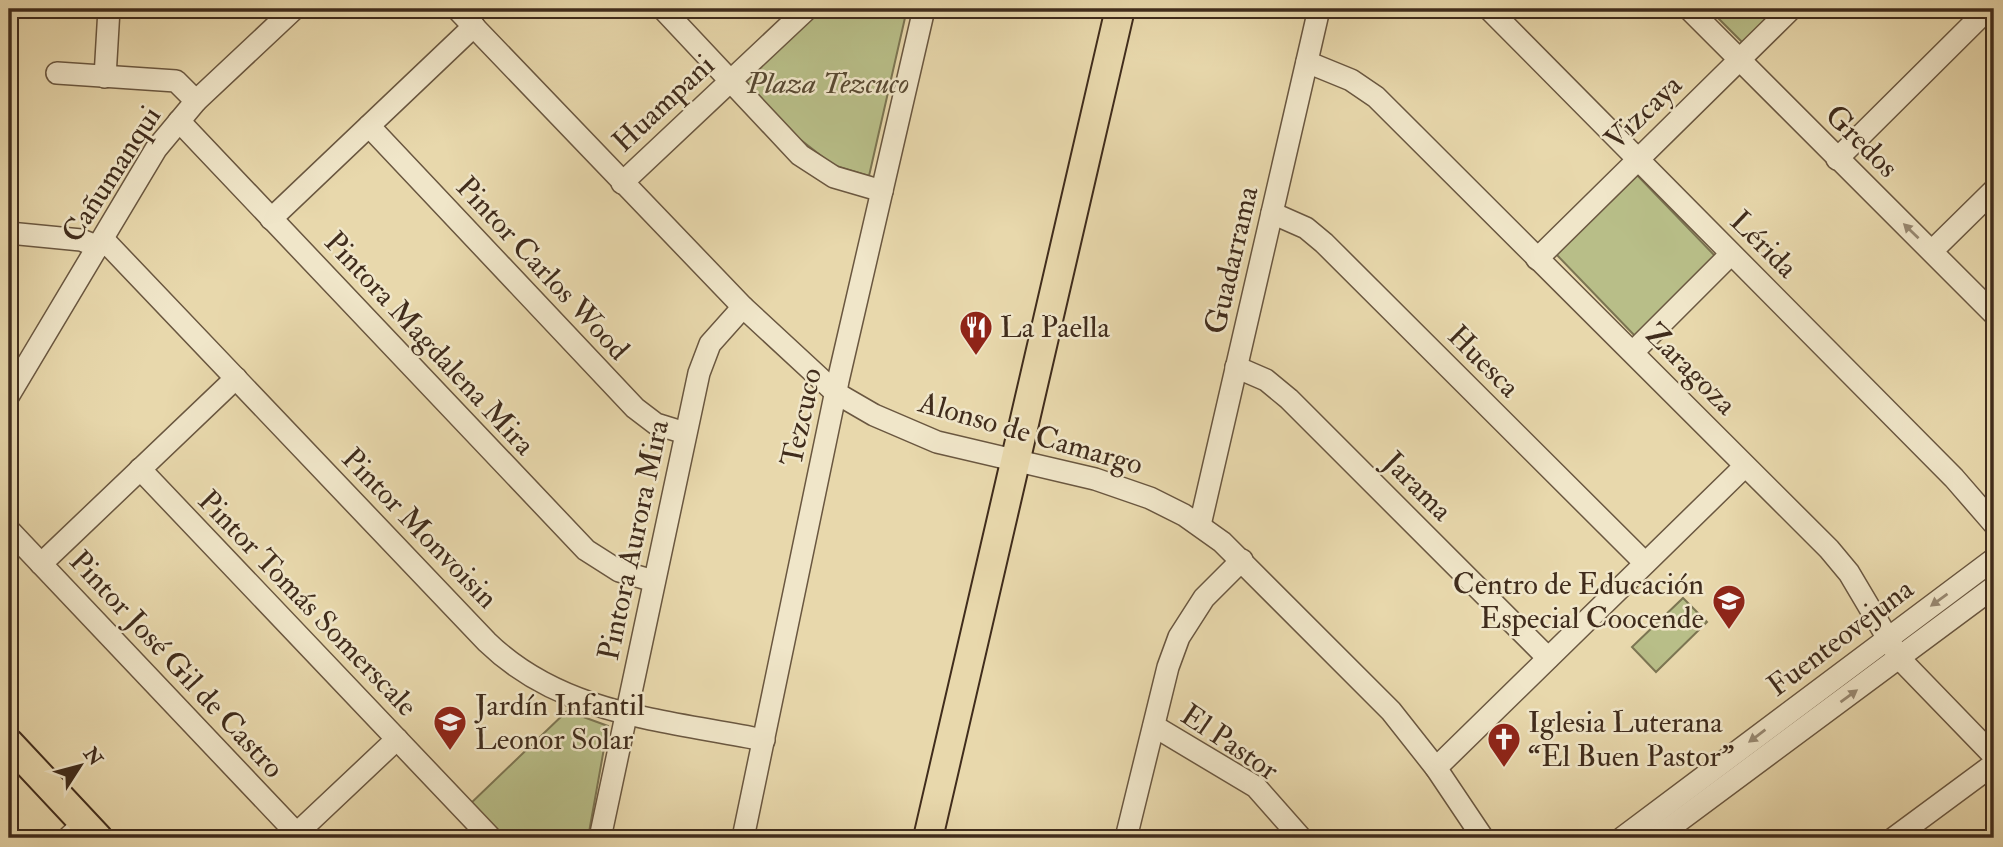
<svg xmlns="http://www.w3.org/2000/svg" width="2003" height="847" viewBox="0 0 2003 847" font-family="'IM FELL Double Pica',serif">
<rect width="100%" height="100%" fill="#e8d8ac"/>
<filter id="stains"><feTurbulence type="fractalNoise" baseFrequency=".00286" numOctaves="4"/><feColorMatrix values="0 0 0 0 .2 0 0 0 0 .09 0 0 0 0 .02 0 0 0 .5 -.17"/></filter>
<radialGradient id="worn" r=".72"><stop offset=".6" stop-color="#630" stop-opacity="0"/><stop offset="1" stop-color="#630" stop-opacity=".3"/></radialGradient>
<g fill="#b8be88" stroke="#7c7552" stroke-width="2">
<polygon points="817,9 907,9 869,176 833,165 788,130 742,81"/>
<polygon points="1709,9 1780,9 1744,44"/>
<polygon points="1636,174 1716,257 1636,337 1555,253"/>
<polygon points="1683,598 1707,622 1656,672 1632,647"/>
<polygon points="567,711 608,726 588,838 501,838 469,805"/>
</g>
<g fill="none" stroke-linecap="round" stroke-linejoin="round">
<defs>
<g id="minor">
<polyline points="457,9 743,307 836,393 874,415 937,442 1095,479 1150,498 1184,515 1222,542 1391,711 1436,768 1483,838"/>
<polyline points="663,9 800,155 834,177 882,191"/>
<polyline points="1489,9 1954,478 1994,524"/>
<polyline points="1689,9 1994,314"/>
<polyline points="1307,62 1351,80 1376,97 1829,549 1849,573 1900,659 1994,756"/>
<polyline points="57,73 176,81 196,101"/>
<polyline points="105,77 109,9"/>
<polyline points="179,121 586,550 619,571 654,581"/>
<polyline points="369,126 635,408 656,424 685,433"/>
<polyline points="1837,159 1988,9"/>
<polyline points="622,183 807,9"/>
<polyline points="1272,213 1306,228 1324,243 1645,563"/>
<polyline points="271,219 474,26"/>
<polyline points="9,233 81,240 99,247"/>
<path d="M 103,239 L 487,642 C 562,715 665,720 764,740"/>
<polyline points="1932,251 1994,190"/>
<polyline points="1537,259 1791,9"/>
<polyline points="1633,352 1731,254"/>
<polyline points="1236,367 1266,380 1289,399 1548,658"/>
<polyline points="9,395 156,149 196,101 294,9"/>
<polyline points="140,469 491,838"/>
<polyline points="1200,525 1319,9"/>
<polyline points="9,530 301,838"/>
<polyline points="41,564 236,378"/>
<polyline points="1154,726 1256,787 1301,838"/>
<polyline points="1436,768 1745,466"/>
<polyline points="68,838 84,823"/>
<polyline points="292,838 397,739"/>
<polyline points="600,838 699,373 710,344 743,307"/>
<polyline points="743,838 838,381 924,9"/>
<polyline points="1126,838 1168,667 1179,637 1204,598 1242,560"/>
<polyline points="1622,838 1994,559"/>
<polyline points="1656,838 1994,587"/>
<polyline points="1894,838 1994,764"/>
</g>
<g id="major">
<polyline points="9,743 98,838"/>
<polyline points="928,838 1120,9"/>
</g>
</defs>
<use href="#minor" stroke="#6a5740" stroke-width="24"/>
<use href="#major" stroke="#402c1c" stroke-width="32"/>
<use href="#minor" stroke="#f0e6c9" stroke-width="21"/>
<use href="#major" stroke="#e8d8ac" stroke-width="28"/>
</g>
<defs><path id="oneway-solid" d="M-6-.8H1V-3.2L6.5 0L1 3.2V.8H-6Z" transform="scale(1.75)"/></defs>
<g fill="#988972">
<use href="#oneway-solid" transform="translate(1911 231) rotate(-136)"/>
<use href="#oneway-solid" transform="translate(1939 600) rotate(144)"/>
<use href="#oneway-solid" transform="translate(1849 696) rotate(-36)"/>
<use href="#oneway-solid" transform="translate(1757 736) rotate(143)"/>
</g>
<defs>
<symbol id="restaurant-pin" viewBox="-11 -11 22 30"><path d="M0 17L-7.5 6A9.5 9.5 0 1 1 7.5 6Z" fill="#8f2418" stroke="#f0e6c9"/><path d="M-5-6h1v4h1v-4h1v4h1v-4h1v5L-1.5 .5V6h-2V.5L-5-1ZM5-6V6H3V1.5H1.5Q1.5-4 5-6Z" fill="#fff"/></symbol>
<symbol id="school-pin" viewBox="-11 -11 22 30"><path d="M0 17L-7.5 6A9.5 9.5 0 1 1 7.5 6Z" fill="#8f2418" stroke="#f0e6c9"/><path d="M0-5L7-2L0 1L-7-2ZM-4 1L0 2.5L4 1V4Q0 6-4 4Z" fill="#fff"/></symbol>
<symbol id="church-pin" viewBox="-11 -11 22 30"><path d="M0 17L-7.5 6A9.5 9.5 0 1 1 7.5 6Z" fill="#8f2418" stroke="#f0e6c9"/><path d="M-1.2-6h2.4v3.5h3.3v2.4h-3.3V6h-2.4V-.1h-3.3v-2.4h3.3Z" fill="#fff"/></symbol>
</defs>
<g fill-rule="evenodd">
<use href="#restaurant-pin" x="957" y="308" width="38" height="52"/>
<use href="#school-pin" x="1710" y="582" width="38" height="52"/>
<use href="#school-pin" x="431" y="703" width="38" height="52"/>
<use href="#church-pin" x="1485" y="720" width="38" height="52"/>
</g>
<g text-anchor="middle" stroke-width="5" stroke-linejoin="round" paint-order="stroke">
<g font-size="30" font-style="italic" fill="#584932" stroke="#f0e6c9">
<text x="828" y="93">Plaza Tezcuco</text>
</g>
<g font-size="30" fill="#402c1c" stroke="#f0e6c9">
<text transform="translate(663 103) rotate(-43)" y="10">Huampani</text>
<text transform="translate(1643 112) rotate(-44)" y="10">Vizcaya</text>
<text transform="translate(1862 141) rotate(45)" y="10">Gredos</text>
<text transform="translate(111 174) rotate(-57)" y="10">Cañumanqui</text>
<text transform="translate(1764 244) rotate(45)" y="10">Lérida</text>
<text transform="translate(1231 260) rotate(-77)" y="10">Guadarrama</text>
<text transform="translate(543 268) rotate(47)" y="10">Pintor Carlos Wood</text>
<text transform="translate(430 343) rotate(47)" y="10">Pintora Magdalena Mira</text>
<text transform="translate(1484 361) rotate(45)" y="10">Huesca</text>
<text transform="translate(1691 369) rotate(45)" y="10">Zaragoza</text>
<text transform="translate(801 417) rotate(-78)" y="10">Tezcuco</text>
<text transform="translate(1031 433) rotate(16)" y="10">Alonso de Camargo</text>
<text transform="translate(1418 486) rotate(45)" y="10">Jarama</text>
<text transform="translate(420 528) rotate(46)" y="10">Pintor Monvoisin</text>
<text transform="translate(633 540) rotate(-78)" y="10">Pintora Aurora Mira</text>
<text transform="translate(308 603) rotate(46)" y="10">Pintor Tomás Somerscale</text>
<text transform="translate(1840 637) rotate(-37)" y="10">Fuenteovejuna</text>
<text transform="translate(177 664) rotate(47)" y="10">Pintor José Gil de Castro</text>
<text transform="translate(1230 742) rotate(34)" y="10">El Pastor</text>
</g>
<g font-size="30" fill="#402c1c" stroke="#f0e6c9" text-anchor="start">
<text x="1000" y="337">La Paella</text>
<text x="1704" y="594" text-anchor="end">Centro de Educación<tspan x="1704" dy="34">Especial Coocende</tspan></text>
<text x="475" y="715">Jardín Infantil<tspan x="475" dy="34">Leonor Solar</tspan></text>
<text x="1528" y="732">Iglesia Luterana<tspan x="1528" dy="34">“El Buen Pastor”</tspan></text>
</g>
</g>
<rect width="2003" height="847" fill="none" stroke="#e8d8ac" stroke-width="35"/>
<rect x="10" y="10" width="1982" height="826" fill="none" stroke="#402c1c" stroke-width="3.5"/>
<rect x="18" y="18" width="1968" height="812" fill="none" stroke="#402c1c" stroke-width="2"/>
<g transform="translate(80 766) rotate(54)" stroke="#f0e6c9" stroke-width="5" paint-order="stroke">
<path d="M0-5L12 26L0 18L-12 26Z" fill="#402c1c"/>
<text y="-10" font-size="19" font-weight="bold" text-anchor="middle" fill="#402c1c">N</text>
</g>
<rect width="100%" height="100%" filter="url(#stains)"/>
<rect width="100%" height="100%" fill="url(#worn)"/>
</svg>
